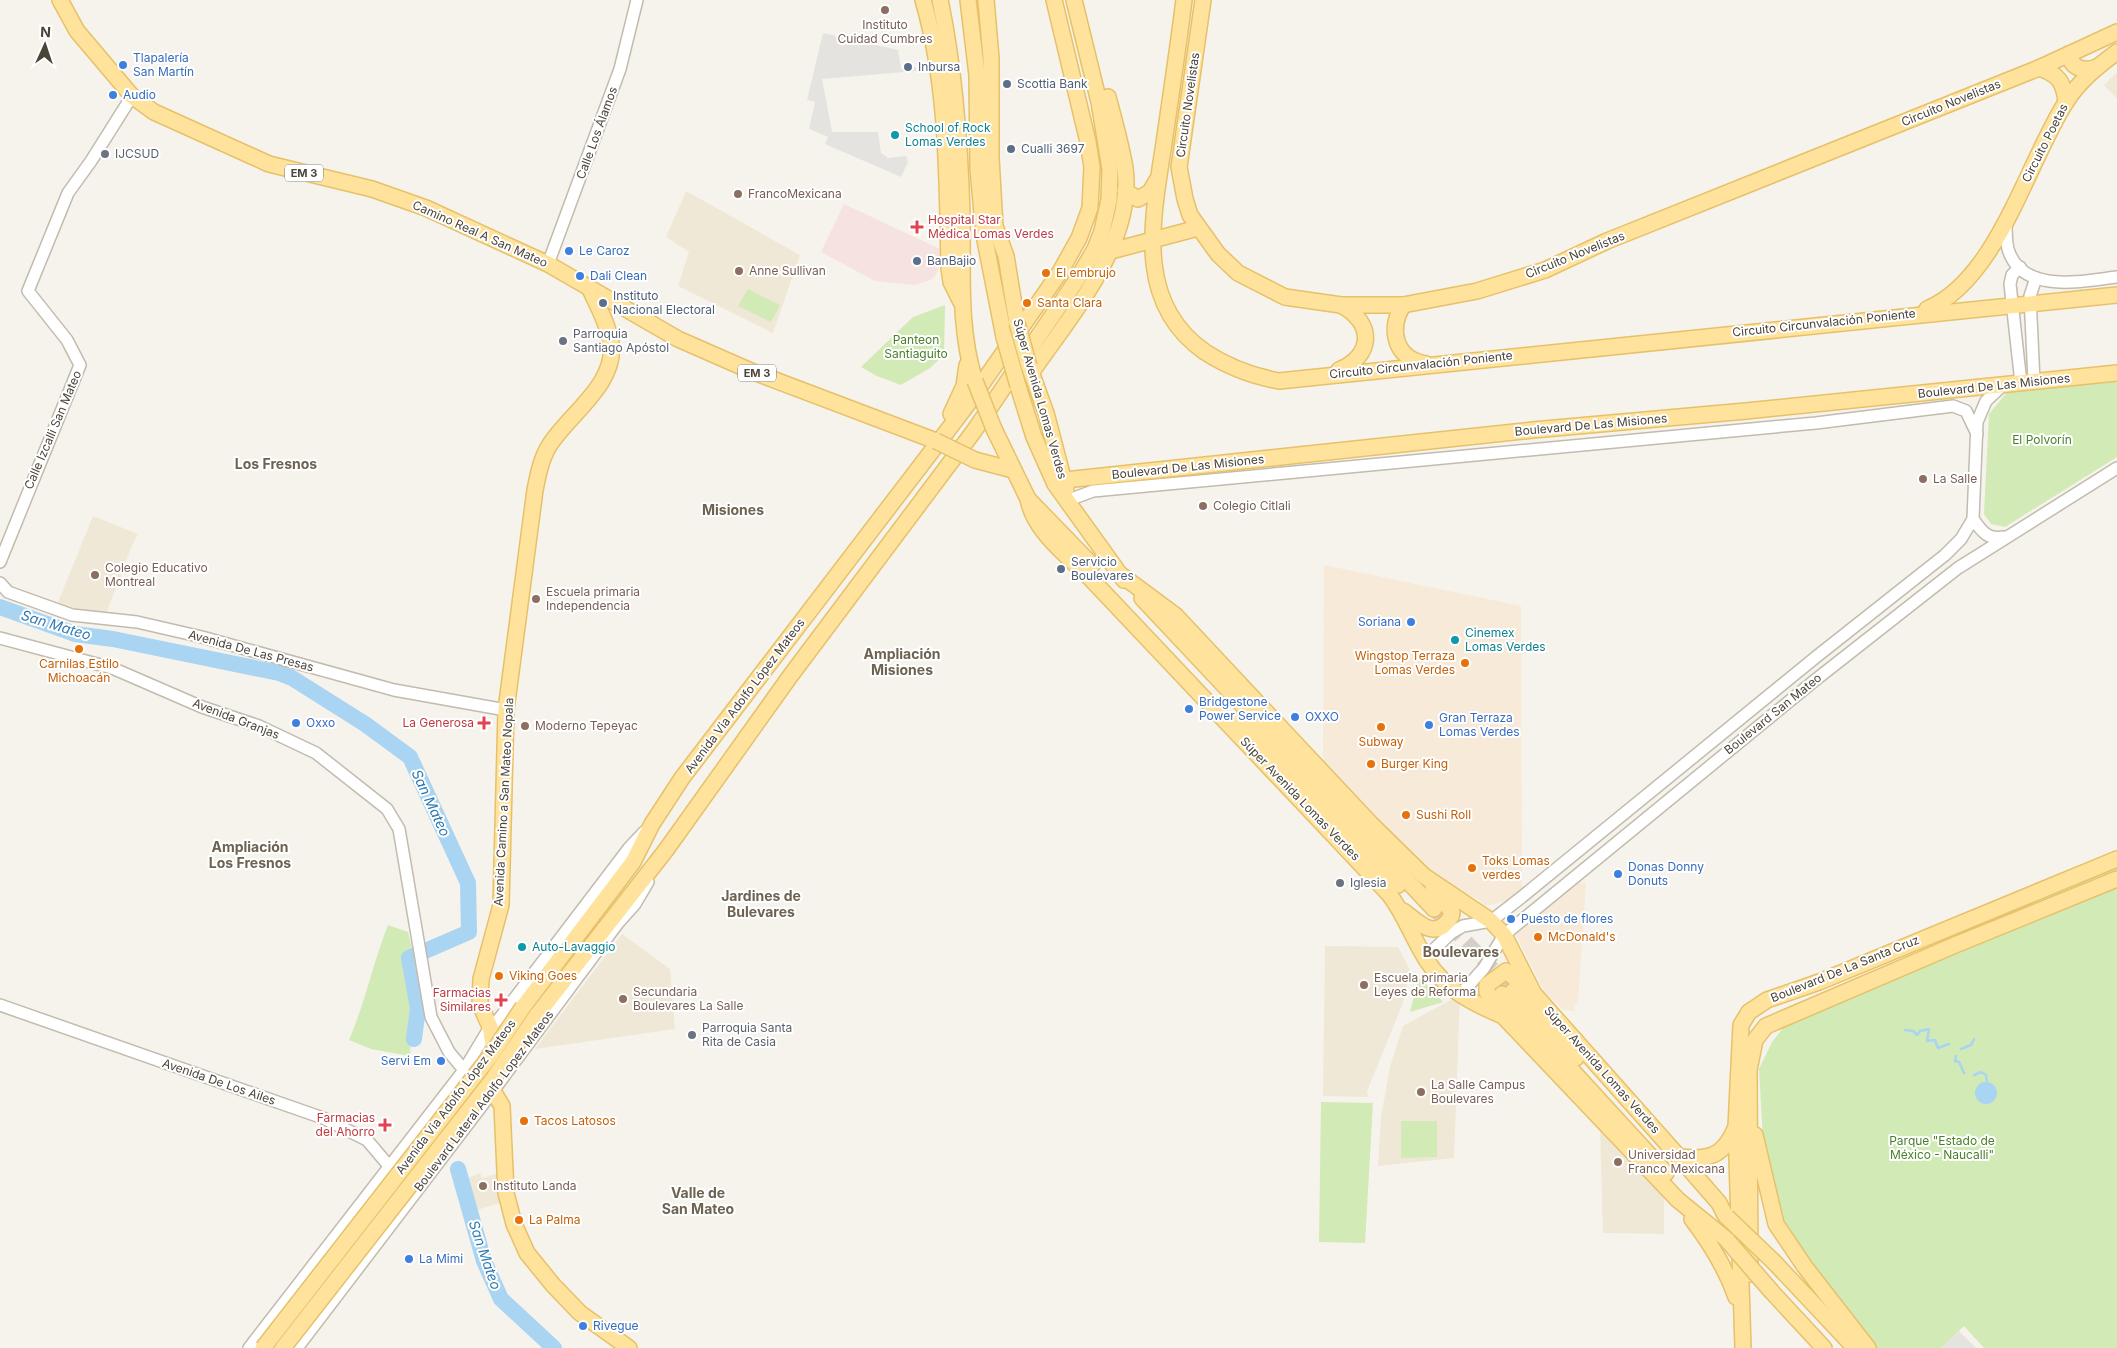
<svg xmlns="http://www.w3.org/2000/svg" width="2117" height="1348" viewBox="0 0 2117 1348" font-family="Inter,sans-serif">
<rect width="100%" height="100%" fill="#f6f3ec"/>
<g fill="#f7ead8">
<polygon points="1324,565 1521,606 1522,891 1509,900 1486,906 1479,900 1428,873 1329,774 1323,758"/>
<polygon points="1581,880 1581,883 1586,883 1578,1002 1573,1007 1576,1011 1564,1010 1545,993 1516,935"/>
</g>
<g fill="#efe8d6">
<polygon points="2117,72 2117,99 2104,85"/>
<polygon points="686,191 800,255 773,333 678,286 689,252 666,237"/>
<polygon points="93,516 138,534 131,548 106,614 57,605"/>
<polygon points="622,934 670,969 675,1029 535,1049"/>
<polygon points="1325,946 1398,947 1410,970 1403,1003 1367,1091 1368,1097 1323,1096"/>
<polygon points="1460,995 1454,1158 1378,1166 1381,1117 1390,1067 1403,1026"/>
<polygon points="1606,1125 1664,1197 1664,1234 1603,1233 1600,1128"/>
<polygon points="480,1173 482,1178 496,1174 500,1203 477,1210 467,1178"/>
</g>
<polygon fill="#f6e3e0" points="844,204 942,250 938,271 933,279 915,285 875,281 821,252"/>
<g fill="#d2eab5">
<polygon points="748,289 780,305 771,322 738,306"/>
<polygon points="945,305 944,355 930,368 901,385 877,376 861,367 913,317"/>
<polygon points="2117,378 2117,457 2005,527 1991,524 1984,514 1989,414 2009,390"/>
<polygon points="2117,865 2117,872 1958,936 1957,932"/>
<polygon points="2117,883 2117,1348 1984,1348 1964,1326 1941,1348 1870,1348 1784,1234 1764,1157 1759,1069 1772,1042 1791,1018"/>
<path d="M 388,925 L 408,932 L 413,954 L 407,959 L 412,1018 L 410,1056 L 371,1049 L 349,1040 C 365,1003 373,963 388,925 Z"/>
<polygon points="1419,977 1443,1002 1410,1012"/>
<polygon points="1321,1102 1373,1103 1365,1243 1319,1242"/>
<polygon points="1401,1121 1437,1121 1437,1157 1401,1158"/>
</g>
<g fill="#e5e3e0">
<polygon points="823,33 898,50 901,69 916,67 916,71 822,79 832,132 878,132 881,153 888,158 906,156 908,162 901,177 825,144 828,137 809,129 815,102 807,100"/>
<polygon points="1959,1331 1976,1348 1941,1348"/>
</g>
<circle fill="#a9d4f2" cx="1986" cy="1093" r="11"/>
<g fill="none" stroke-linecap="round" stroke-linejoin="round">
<g stroke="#a9d4f2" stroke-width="2.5">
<polyline points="1905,1030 1913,1031 1917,1035 1920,1031 1929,1029 1927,1041 1935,1040 1938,1048 1949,1044"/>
<polyline points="1961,1049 1971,1045 1974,1039"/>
<polyline points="1956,1056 1955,1061 1959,1062 1964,1073"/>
<polyline points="1974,1075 1981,1072 1986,1075 1987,1082"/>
</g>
<g stroke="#a9d4f2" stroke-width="16">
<polyline points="0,607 75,634 113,639 279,673 292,678 365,724 410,757 468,883 469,932 409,958 418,1008 414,1039"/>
<polyline points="458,1169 484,1261 501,1299 554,1348"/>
</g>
<polyline stroke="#d4d0c8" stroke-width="15" stroke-dasharray="15 8" stroke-linecap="butt" points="1434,909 1510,987"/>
<defs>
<g id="minor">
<path d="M 2006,222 C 2006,230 2006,241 2008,249 C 2022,295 2082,281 2117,277"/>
<polyline points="548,264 620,69 637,0"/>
<polyline points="2020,267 2012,275 2010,284 2021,383"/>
<polyline points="2034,381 2030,296 2036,278"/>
<path d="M 2003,385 L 1986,401 L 1977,422 L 1973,519 C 1982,532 1988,540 2004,537"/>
<polyline points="1066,501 1093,491 1816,423 1953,406 1966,411 1977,434"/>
<polyline points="0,562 80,365 67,340 28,291 68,193 91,161 132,96"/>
<polyline points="0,583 8,592 72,615 137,622 202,637 394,690 506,710"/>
<polyline points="0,638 112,668 202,707 259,726 316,753 387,809 399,829 431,1017 449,1052 464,1070 480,1081"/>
<polyline points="1425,958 1451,933 1463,926 1491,921 1523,896 1816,657 1945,555 1961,539 1973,519"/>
<polyline points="1460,995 1484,968 1504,935 1814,681 1958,568 2117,468"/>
<polyline points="0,1005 323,1118 367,1140 389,1166 408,1199"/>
<polyline points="249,1348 464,1070 490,1027 499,1019 629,848 644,832"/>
<polyline points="297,1348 493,1091 618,923 635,904 648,882"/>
</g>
<g id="major">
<polyline points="60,0 77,31 132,96 154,112 269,164 372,189 426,208 548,264 678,339 751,371 936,441"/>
<path d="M 923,0 C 948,86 947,178 949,267 L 951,282 L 961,302"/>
<path d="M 940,0 C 955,71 960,143 962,215 C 963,270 958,328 975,381"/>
<polyline points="968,0 977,75 978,169 984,235 1004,337"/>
<polyline points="986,0 991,58 991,158 995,226 1006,256 1017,323"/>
<path d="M 1184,0 C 1178,48 1171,95 1164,143 C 1153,217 1133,302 1205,352 C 1228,367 1252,376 1279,381 L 2117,295"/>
<polyline points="1203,0 1179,167 1185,199 1190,215 1218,254 1238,273 1285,297 1341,305 1403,305 1477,291 1545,270 1607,241 2039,68 2117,32"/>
<path d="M 2069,54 C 2071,69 2085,72 2097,67"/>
<path d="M 2039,68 C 2058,74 2064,82 2066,102"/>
<polyline points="1125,191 1138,199 1150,192 1157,180"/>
<polyline points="1111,251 1198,228"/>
<path d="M 590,289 C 598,307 608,324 611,343 C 617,384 569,414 549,446 C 541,459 538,475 535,490 L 506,710 L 501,905 L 481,979 L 480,1004 L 490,1027 L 493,1044 L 493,1091 L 502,1106 L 506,1193 L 514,1224 L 527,1253 L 553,1285 L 580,1313 L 629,1348"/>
<path d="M 1403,305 C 1388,330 1395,359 1426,364"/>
<path d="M 1927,309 C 1997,280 2027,163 2066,102 C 2079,81 2098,66 2117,52"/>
<polyline points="1029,366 1046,413 1066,489"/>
<path d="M 1339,370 C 1373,356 1375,323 1341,305"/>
<path d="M 1031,373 C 1071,315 1135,242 1125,168 C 1121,144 1114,120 1108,97"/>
<polyline points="1018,386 1034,437 1055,484 1124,580"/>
<polyline points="951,414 964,386 967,365"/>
<polyline points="994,429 1028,499 1092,565"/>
<polyline points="975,460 1013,470"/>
<polyline points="1065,480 1533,430 1746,411 2117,373"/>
<path d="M 1028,499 C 1034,532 1069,557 1092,580 L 1389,894 C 1402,911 1409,929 1419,947 C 1438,985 1465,1000 1503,1016 L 1678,1200 L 1725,1238"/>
<polyline points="1117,572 1175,615 1370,823 1424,876 1491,921 1504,935 1534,994 1679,1157 1719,1203 1725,1215"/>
<polyline points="1142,598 1434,909"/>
<polyline points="1238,720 1398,885"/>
<path d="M 1403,911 C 1415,919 1430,937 1444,925 C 1448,921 1452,918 1452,912 L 1433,888"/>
<polyline points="1513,991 1576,1058"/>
<polyline points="1502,994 1666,1173"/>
<polyline points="523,1007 633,862 652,824 682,778 967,405 1060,272 1079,238 1090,208 1092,167 1088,142 1054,0"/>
<polyline points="537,1015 666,850 791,675 974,431 1078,278 1095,249 1102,231 1109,200 1110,169 1099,102 1074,0"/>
<polyline points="1503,1016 1487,992 1487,985 1506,971 1529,990"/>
<polyline points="1755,1135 1776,1224 1805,1267 1868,1348"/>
<path d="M 1679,1157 C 1708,1160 1723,1157 1735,1129"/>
<path d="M 1692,1219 C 1711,1244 1726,1268 1736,1297"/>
<polyline points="1774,1262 1855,1348"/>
<polyline points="1750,1274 1749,1070 1755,1040 1766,1026 1955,945 2117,879"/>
<polyline points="1772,1292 1824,1348"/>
<polyline points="1743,1348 1736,1127 1741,1025 1749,1012 1767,1000 1819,982 2117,859"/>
</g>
</defs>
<use href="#minor" stroke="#c2bbae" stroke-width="14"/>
<use href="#major" stroke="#e6c16a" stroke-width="18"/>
<use href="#minor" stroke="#fff" stroke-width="11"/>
<use href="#major" stroke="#ffe39c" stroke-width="15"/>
<defs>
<g id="major-bridge">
<polyline points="1017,323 1029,366"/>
<polyline points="1004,337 1018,386"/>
<polyline points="975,381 994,429"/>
<polyline points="936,441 975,460"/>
<polyline points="1727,1217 1774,1262"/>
<polyline points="1727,1240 1772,1292"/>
<polyline points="263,1348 491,1055 523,1007"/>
<polyline points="283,1348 493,1079 537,1015"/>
</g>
</defs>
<use href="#major-bridge" stroke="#e6c16a" stroke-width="18" stroke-linecap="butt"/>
<use href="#major-bridge" stroke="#ffe39c" stroke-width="15"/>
</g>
<g fill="#8d6e63" stroke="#fff" stroke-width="2">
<circle cx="885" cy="10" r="5"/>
<circle cx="738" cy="194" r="5"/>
<circle cx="739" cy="271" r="5"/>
<circle cx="1923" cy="479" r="5"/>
<circle cx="1203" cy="506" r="5"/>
<circle cx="95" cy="575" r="5"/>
<circle cx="536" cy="599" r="5"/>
<circle cx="525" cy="726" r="5"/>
<circle cx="1364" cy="985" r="5"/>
<circle cx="623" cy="999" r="5"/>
<circle cx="1421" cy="1092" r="5"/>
<circle cx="1618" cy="1162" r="5"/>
<circle cx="483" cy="1186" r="5"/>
</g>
<g fill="#3f7fe0" stroke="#fff" stroke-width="2">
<circle cx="123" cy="65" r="5"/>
<circle cx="113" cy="95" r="5"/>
<circle cx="569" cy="251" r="5"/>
<circle cx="580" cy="276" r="5"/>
<circle cx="1411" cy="622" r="5"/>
<circle cx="1189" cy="709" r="5"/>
<circle cx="1295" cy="717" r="5"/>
<circle cx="296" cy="723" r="5"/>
<circle cx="1429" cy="725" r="5"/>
<circle cx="1618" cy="874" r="5"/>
<circle cx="1511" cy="919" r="5"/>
<circle cx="441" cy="1061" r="5"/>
<circle cx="409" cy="1259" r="5"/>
<circle cx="583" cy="1326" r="5"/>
</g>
<g fill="#5c6f8a" stroke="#fff" stroke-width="2">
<circle cx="908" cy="67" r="5"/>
<circle cx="1007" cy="84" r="5"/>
<circle cx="1011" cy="149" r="5"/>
<circle cx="917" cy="261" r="5"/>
<circle cx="603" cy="303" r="5"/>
<circle cx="1061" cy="569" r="5"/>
</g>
<g fill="#0f9aa8" stroke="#fff" stroke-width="2">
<circle cx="895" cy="135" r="5"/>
<circle cx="1455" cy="640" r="5"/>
<circle cx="522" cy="947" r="5"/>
</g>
<g fill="#6b7280" stroke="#fff" stroke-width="2">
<circle cx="105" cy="154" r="5"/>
<circle cx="563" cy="341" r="5"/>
<circle cx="1340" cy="883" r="5"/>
<circle cx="692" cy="1035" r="5"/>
</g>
<g fill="#e0444e" stroke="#fff" stroke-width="2">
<path d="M914.5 219.5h5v5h5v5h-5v5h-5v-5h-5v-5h5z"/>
<path d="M481.5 715.5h5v5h5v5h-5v5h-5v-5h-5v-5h5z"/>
<path d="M498.5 992.5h5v5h5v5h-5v5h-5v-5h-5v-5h5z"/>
<path d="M382.5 1117.5h5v5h5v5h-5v5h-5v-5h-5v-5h5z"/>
</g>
<g fill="#e8710a" stroke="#fff" stroke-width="2">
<circle cx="1046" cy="273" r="5"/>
<circle cx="1027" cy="303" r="5"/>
<circle cx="79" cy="649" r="5"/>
<circle cx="1465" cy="663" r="5"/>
<circle cx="1381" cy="727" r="5"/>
<circle cx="1371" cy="764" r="5"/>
<circle cx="1406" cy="815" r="5"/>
<circle cx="1472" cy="868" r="5"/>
<circle cx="1538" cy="937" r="5"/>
<circle cx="499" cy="976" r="5"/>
<circle cx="524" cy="1121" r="5"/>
<circle cx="519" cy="1220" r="5"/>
</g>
<g text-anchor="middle" stroke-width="4" stroke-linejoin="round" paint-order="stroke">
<g fill="#fff" stroke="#817c74" stroke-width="1">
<rect x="285" y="164.5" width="38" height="17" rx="4"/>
<rect x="738" y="364.5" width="38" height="17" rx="4"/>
</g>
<g font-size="11" font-weight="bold" fill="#4b4439">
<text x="304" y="177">EM 3</text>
<text x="757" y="377">EM 3</text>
</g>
<g font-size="12" fill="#785e54" stroke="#fff" text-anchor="start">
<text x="885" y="29" text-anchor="middle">Instituto<tspan x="885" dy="14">Cuidad Cumbres</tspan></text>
<text x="748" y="198">FrancoMexicana</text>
<text x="749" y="275">Anne Sullivan</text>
<text x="1933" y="483">La Salle</text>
<text x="1213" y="510">Colegio Citlali</text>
<text x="105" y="572">Colegio Educativo<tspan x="105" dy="14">Montreal</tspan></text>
<text x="546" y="596">Escuela primaria<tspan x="546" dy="14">Independencia</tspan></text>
<text x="535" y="730">Moderno Tepeyac</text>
<text x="1374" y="982">Escuela primaria<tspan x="1374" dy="14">Leyes de Reforma</tspan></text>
<text x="633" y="996">Secundaria<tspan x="633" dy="14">Boulevares La Salle</tspan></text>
<text x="1431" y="1089">La Salle Campus<tspan x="1431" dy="14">Boulevares</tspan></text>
<text x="1628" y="1159">Universidad<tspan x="1628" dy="14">Franco Mexicana</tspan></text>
<text x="493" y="1190">Instituto Landa</text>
</g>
<g font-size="12" fill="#366cbe" stroke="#fff" text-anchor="start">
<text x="133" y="62">Tlapalería<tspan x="133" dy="14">San Martín</tspan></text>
<text x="123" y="99">Audio</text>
<text x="579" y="255">Le Caroz</text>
<text x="590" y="280">Dali Clean</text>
<text x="1401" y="626" text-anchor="end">Soriana</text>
<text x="1199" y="706">Bridgestone<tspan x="1199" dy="14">Power Service</tspan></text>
<text x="1305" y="721">OXXO</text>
<text x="1439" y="722">Gran Terraza<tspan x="1439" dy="14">Lomas Verdes</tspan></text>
<text x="306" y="727">Oxxo</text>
<text x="1628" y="871">Donas Donny<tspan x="1628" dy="14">Donuts</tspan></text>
<text x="1521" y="923">Puesto de flores</text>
<text x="431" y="1065" text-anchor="end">Servi Em</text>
<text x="419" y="1263">La Mimi</text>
<text x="593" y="1330">Rivegue</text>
</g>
<g font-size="12" fill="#4e5e75" stroke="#fff" text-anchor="start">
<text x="918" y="71">Inbursa</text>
<text x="1017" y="88">Scottia Bank</text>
<text x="1021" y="153">Cualli 3697</text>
<text x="927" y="265">BanBajio</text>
<text x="613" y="300">Instituto<tspan x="613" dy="14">Nacional Electoral</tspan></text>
<text x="1071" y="566">Servicio<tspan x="1071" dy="14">Boulevares</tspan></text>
</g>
<g font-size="12" fill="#4b4439" stroke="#fff">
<text transform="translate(1951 103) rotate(-22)" y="4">Circuito Novelistas</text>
<text transform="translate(1188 105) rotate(-82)" y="4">Circuito Novelistas</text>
<text transform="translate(597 133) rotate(-70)" y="4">Calle Los Álamos</text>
<text transform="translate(2045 143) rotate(-63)" y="4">Circuito Poetas</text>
<text transform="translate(480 234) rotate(24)" y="4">Camino Real A San Mateo</text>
<text transform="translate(1575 255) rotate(-22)" y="4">Circuito Novelistas</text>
<text transform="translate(1824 323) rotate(-6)" y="4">Circuito Circunvalación Poniente</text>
<text transform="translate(1421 365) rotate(-6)" y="4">Circuito Circunvalación Poniente</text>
<text transform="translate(1994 386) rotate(-6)" y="4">Boulevard De Las Misiones</text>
<text transform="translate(1040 399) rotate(74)" y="4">Súper Avenida Lomas Verdes</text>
<text transform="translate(1591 425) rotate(-5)" y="4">Boulevard De Las Misiones</text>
<text transform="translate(53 430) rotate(-67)" y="4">Calle Izcalli San Mateo</text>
<text transform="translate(1188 467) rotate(-6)" y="4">Boulevard De Las Misiones</text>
<text transform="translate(251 651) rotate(15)" y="4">Avenida De Las Presas</text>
<text transform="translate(745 696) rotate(-53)" y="4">Avenida Via Adolfo López Mateos</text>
<text transform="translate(1773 714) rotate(-39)" y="4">Boulevard San Mateo</text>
<text transform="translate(236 719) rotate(21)" y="4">Avenida Granjas</text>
<text transform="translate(1300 799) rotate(46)" y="4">Súper Avenida Lomas Verdes</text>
<text transform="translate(504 802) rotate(-87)" y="4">Avenida Camino a San Mateo Nopala</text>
<text transform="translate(1845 969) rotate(-22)" y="4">Boulevard De La Santa Cruz</text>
<text transform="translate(1602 1070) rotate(48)" y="4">Súper Avenida Lomas Verdes</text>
<text transform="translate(219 1082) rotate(19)" y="4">Avenida De Los Ailes</text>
<text transform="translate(456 1097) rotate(-53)" y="4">Avenida Via Adolfo López Mateos</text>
<text transform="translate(484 1101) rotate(-53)" y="4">Boulevard Lateral Adolfo Lopez Mateos</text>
</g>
<g font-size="12" fill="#0d838f" stroke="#fff" text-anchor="start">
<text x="905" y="132">School of Rock<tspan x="905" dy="14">Lomas Verdes</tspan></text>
<text x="1465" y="637">Cinemex<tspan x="1465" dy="14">Lomas Verdes</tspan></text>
<text x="532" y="951">Auto-Lavaggio</text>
</g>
<g font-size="12" fill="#5b616d" stroke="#fff" text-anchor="start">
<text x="115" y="158">IJCSUD</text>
<text x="573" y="338">Parroquia<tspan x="573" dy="14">Santiago Apóstol</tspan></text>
<text x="1350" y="887">Iglesia</text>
<text x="702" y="1032">Parroquia Santa<tspan x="702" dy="14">Rita de Casia</tspan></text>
</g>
<g font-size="12" fill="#be3a42" stroke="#fff" text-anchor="end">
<text x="928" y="224" text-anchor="start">Hospital Star<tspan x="928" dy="14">Médica Lomas Verdes</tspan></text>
<text x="474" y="727">La Generosa</text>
<text x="491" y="997">Farmacias<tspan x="491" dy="14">Similares</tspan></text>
<text x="375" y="1122">Farmacias<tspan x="375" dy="14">del Ahorro</tspan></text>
</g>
<g font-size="12" fill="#c56008" stroke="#fff" text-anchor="start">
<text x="1056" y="277">El embrujo</text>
<text x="1037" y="307">Santa Clara</text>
<text x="1455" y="660" text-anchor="end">Wingstop Terraza<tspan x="1455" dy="14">Lomas Verdes</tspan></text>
<text x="79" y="668" text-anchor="middle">Carnilas Estilo<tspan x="79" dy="14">Michoacán</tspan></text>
<text x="1381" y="746" text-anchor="middle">Subway</text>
<text x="1381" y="768">Burger King</text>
<text x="1416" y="819">Sushi Roll</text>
<text x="1482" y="865">Toks Lomas<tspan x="1482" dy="14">verdes</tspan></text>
<text x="1548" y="941">McDonald's</text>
<text x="509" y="980">Viking Goes</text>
<text x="534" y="1125">Tacos Latosos</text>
<text x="529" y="1224">La Palma</text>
</g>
<g font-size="12" fill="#4a7f2a" stroke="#fff">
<text x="916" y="344">Panteon<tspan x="916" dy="14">Santiaguito</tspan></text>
<text x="2042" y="444">El Polvorín</text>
<text x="1942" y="1145">Parque "Estado de<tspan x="1942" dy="14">México - Naucalli"</tspan></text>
</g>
<g font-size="14" font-weight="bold" fill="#6e6250" stroke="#fff">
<text x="276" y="469">Los Fresnos</text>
<text x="733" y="515">Misiones</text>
<text x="902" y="659">Ampliación<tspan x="902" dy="16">Misiones</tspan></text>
<text x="250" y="852">Ampliación<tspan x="250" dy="16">Los Fresnos</tspan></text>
<text x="761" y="901">Jardines de<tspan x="761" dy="16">Bulevares</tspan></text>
<text x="1461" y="957">Boulevares</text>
<text x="698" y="1198">Valle de<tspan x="698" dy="16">San Mateo</tspan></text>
</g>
<g font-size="14" font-style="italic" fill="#2e7ab2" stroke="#fff">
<text transform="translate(56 625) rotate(17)" y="5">San Mateo</text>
<text transform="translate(431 803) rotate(65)" y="5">San Mateo</text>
<text transform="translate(485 1255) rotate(71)" y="5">San Mateo</text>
</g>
</g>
<g transform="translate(45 45) rotate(3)" stroke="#ffffff" stroke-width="4" paint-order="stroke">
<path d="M0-4L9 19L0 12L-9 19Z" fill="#4b4439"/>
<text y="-8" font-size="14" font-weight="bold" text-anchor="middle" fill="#4b4439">N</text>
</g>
</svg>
